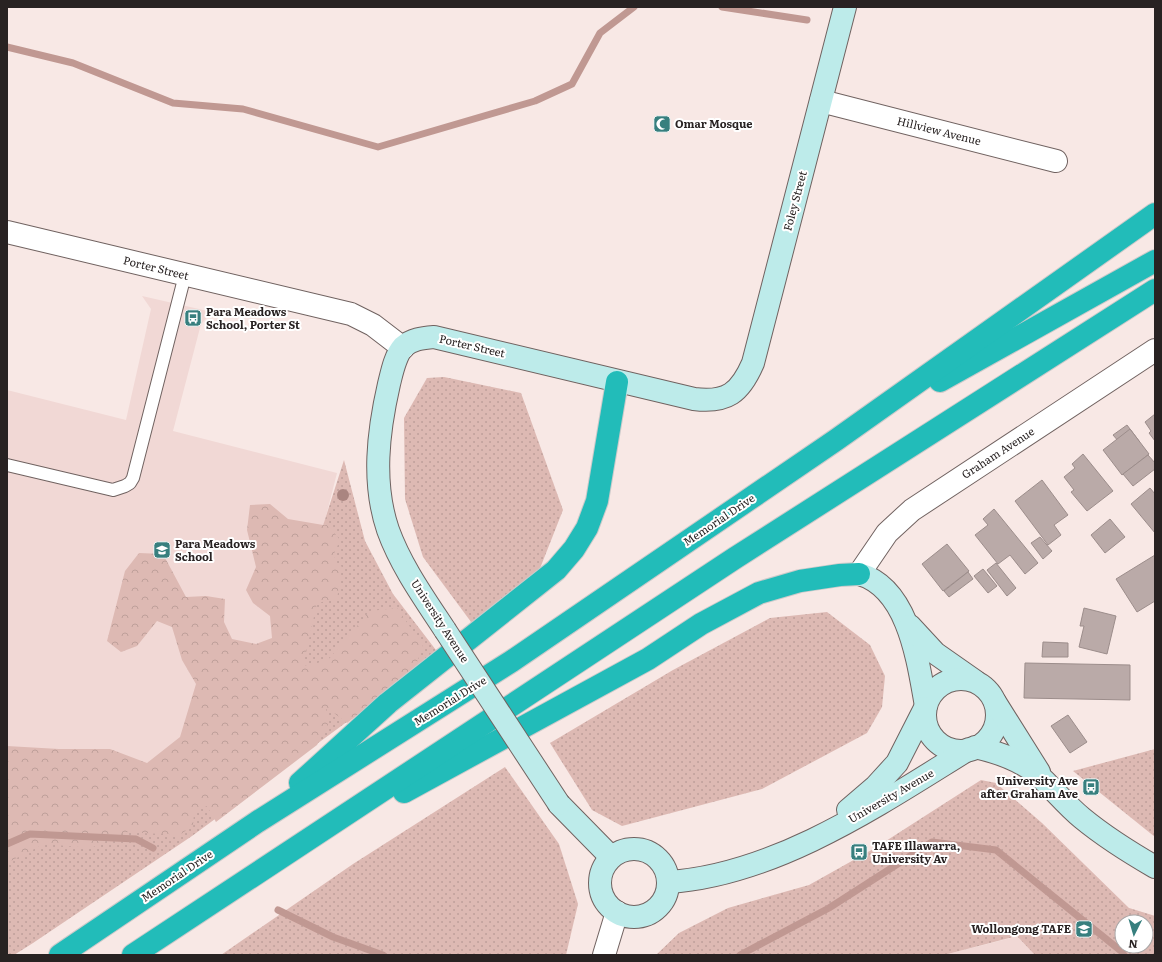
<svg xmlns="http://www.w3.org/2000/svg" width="1162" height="962" viewBox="0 0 1162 962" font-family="Literata,serif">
<defs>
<pattern id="grass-dots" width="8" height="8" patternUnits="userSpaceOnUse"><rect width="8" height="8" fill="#ddb9b3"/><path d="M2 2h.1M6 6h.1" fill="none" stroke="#be9f9a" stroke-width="1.8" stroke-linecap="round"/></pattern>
<pattern id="forest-crowns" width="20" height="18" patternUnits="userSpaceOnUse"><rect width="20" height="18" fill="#ddb9b3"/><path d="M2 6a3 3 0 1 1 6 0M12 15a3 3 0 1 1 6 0" fill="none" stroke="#be9f9a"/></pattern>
</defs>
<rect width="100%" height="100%" fill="#f8e8e5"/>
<g fill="#f1d8d5" fill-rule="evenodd">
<polygon points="142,296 212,312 201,324 173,431 337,473 298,626 229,767 7,794 7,390 126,420 151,309"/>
<path d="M 1129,908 L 1155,916 L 1155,955 L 944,955 ZM 1122,922 L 1146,922 L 1146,946 L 1122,946 Z"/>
</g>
<g fill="url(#grass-dots)" fill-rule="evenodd">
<polygon points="444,377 521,393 563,510 537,576 477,630 423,557 405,499 404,418 427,378"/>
<polygon points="344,460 365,541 393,594 439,654 192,836 33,943 14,955 7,955 7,820 120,824 270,691"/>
<polygon points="827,612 870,645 885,676 882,707 867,733 762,789 622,826 592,810 550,743 673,670 770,618"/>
<polygon points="1155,749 1155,837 1073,771"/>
<polygon points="505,767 559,844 578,904 566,955 221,955 353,864"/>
<path d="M 981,780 L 996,783 L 1042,823 L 1129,908 L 1155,916 L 1155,955 L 1035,955 L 1017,936 L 944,955 L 656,955 L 679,933 L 728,908 L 809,885 L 875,848 ZM 1122,922 L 1146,922 L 1146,946 L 1122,946 Z"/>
</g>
<polygon fill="url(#forest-crowns)" points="270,504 288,519 329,526 340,540 334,554 336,563 342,567 337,599 317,603 303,666 328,660 370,611 397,608 423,646 413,673 347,723 326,707 328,725 317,745 216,822 207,806 194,812 193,826 178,836 163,834 125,832 91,848 44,844 7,863 7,746 59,749 110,749 147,763 180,737 196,684 182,660 172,627 157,621 137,646 121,652 107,641 125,571 139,553 163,554 186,597 206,596 225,599 224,622 232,639 256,644 272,638 270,616 253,603 246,590 256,567 247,530 250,505"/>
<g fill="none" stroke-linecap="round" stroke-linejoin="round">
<g stroke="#c09892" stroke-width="7">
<polyline points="722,7 807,20"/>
<polyline points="7,47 73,63 173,103 243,109 378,147 535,101 572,84 600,33 634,7"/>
<polyline points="7,844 30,834 136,839 153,848"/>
<polyline points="278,910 333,937 383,955"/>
<polyline points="740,955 829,908 932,842 996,850 1121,951 1124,955"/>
</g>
</g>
<g fill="#baaaa8" stroke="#9c8d8b">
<polygon points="1155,414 1155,441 1149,433 1151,431 1145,422"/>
<polygon points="1127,425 1139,441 1126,450 1113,435"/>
<polygon points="1130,429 1149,454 1122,475 1103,450"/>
<polygon points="1083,454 1113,491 1087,511 1071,492 1074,490 1064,477 1075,468 1072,464"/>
<polygon points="1148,455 1155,463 1155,469 1133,486 1123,474"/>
<polygon points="1042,480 1068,515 1054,525 1061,535 1048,545 1015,501"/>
<polygon points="1150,488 1155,494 1155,533 1131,504"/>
<polygon points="994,509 1038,563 1025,574 1010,555 998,564 975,535 988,525 983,519"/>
<polygon points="1110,519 1125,537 1105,553 1091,535"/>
<polygon points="1040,537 1052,551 1043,559 1031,543"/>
<polygon points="947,544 969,571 943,591 922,564"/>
<polygon points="1155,555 1155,601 1137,612 1116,579"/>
<polygon points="996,563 1016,588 1007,596 987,570"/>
<polygon points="983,569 997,586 988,593 974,576"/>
<polygon points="968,572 973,579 949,597 944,591"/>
<polygon points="1084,608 1116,616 1107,654 1079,647 1084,626 1080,626"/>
<polygon points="1043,642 1068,643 1068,657 1042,657"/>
<polygon points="1025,663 1130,665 1130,700 1024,698"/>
<polygon points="1068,715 1087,742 1070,753 1051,726"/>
</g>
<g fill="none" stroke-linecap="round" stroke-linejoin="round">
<defs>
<polyline id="service" points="7,465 113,490 125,486 130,483 133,478 185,275"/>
<g id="minor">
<polyline points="821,101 1056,161"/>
<polyline points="7,232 351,314 373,325 403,348"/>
<polyline points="859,574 887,533 912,510 1155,350"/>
<polyline points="604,955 617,912"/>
</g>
<g id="secondary">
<path d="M 859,574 C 909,588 918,662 926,706"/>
<polyline points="910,626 935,653 975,681"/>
<path d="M 445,630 C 424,598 401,566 388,530 C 372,483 378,432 389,384 C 392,372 395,356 403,347 C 412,339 422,338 434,337 L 694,399 C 727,403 740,393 753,363 L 845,7"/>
<circle cx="961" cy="715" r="36"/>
<polyline points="995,702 1039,772"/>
<path d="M 975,747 C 997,752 1018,759 1036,773 C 1052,787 1065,804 1082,818 C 1105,837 1129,852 1155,867"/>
<polyline points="559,804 611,857"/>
<polyline points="848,810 876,786 897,763 925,708"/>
<circle cx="634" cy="883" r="34"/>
<path d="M 669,882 C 776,875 880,804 969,749"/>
</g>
<g id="motorway">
<polyline points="940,381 1155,261"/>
<polyline points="300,783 388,703 556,570 574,549 587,528 597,501 617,382"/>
<polyline points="404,792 648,659 701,624 759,593 800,581 840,575 859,574"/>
<polyline points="60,955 257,822 512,661 836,440 1155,214"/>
<polyline points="133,955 735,558 1155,290"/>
</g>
</defs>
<use href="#service" stroke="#706260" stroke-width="14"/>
<use href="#minor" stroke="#706260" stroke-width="24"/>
<use href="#secondary" stroke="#706260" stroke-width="24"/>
<use href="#motorway" stroke="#cbcaca" stroke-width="24"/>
<use href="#service" stroke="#fff" stroke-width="12"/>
<use href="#minor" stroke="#fff" stroke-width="22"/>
<use href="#secondary" stroke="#bdebea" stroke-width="22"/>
<use href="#motorway" stroke="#22bcb9" stroke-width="22"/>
<defs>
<polyline id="secondary-bridge" points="445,630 559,804"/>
</defs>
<use href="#secondary-bridge" stroke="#706260" stroke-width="24" stroke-linecap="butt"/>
<use href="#secondary-bridge" stroke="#bdebea" stroke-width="22"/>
</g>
<circle fill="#aa8580" cx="343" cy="495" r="6"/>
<defs>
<symbol id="mosque-square" viewBox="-11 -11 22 22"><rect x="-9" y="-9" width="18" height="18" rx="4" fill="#377f7e" stroke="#fff"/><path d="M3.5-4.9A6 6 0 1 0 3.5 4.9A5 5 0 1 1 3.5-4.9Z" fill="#fff"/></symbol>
<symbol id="bus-square" viewBox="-11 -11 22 22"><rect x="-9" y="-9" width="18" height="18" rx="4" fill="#377f7e" stroke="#fff"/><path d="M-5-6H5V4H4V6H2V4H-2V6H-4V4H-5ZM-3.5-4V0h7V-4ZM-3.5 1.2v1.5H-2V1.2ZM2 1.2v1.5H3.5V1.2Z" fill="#fff"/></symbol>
<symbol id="school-square" viewBox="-11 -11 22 22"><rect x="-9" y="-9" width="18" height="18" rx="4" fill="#377f7e" stroke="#fff"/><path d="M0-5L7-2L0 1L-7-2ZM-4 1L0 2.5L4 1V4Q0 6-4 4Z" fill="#fff"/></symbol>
<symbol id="university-square" viewBox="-11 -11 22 22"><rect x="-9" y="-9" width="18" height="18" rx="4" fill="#377f7e" stroke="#fff"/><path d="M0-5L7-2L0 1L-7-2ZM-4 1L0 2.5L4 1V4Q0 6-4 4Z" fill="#fff"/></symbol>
</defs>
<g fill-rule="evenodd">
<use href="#mosque-square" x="652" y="114" width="20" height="20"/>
<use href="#bus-square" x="183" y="308" width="20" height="20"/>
<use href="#school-square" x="152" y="540" width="20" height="20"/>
<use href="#bus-square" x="1081" y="777" width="20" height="20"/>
<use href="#bus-square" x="849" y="842" width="20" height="20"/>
<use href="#university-square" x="1074" y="919" width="20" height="20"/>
</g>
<g text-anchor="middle" stroke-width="4" stroke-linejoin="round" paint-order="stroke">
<g font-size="11" font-weight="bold" fill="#282222" stroke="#fff" text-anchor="start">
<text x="675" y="128">Omar Mosque</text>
<text x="206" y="316">Para Meadows<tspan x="206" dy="13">School, Porter St</tspan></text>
<text x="175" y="548">Para Meadows<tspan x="175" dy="13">School</tspan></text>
<text x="1078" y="785" text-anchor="end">University Ave<tspan x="1078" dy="13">after Graham Ave</tspan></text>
<text x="872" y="850">TAFE Illawarra,<tspan x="872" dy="13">University Av</tspan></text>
<text x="1071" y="933" text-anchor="end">Wollongong TAFE</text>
</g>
<g font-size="11" fill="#282222" stroke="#fff">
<text transform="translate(939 131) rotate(14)" y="4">Hillview Avenue</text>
<text transform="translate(795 201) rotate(-75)" y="4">Foley Street</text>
<text transform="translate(156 268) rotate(14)" y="4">Porter Street</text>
<text transform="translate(472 346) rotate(13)" y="4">Porter Street</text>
<text transform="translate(998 453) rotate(-33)" y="4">Graham Avenue</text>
<text transform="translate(719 520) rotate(-34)" y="4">Memorial Drive</text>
<text transform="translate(440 621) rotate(57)" y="4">University Avenue</text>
<text transform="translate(450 701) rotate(-32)" y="4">Memorial Drive</text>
<text transform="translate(891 796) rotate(-30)" y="4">University Avenue</text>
<text transform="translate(177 876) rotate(-34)" y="4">Memorial Drive</text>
</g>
</g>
<rect width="1162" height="962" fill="none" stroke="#282222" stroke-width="16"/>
<g transform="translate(1134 934) rotate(185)"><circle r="19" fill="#ffffff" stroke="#a9a7a7"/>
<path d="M0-3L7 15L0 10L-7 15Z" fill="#377f7e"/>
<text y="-6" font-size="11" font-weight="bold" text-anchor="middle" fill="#282222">N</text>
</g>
</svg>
